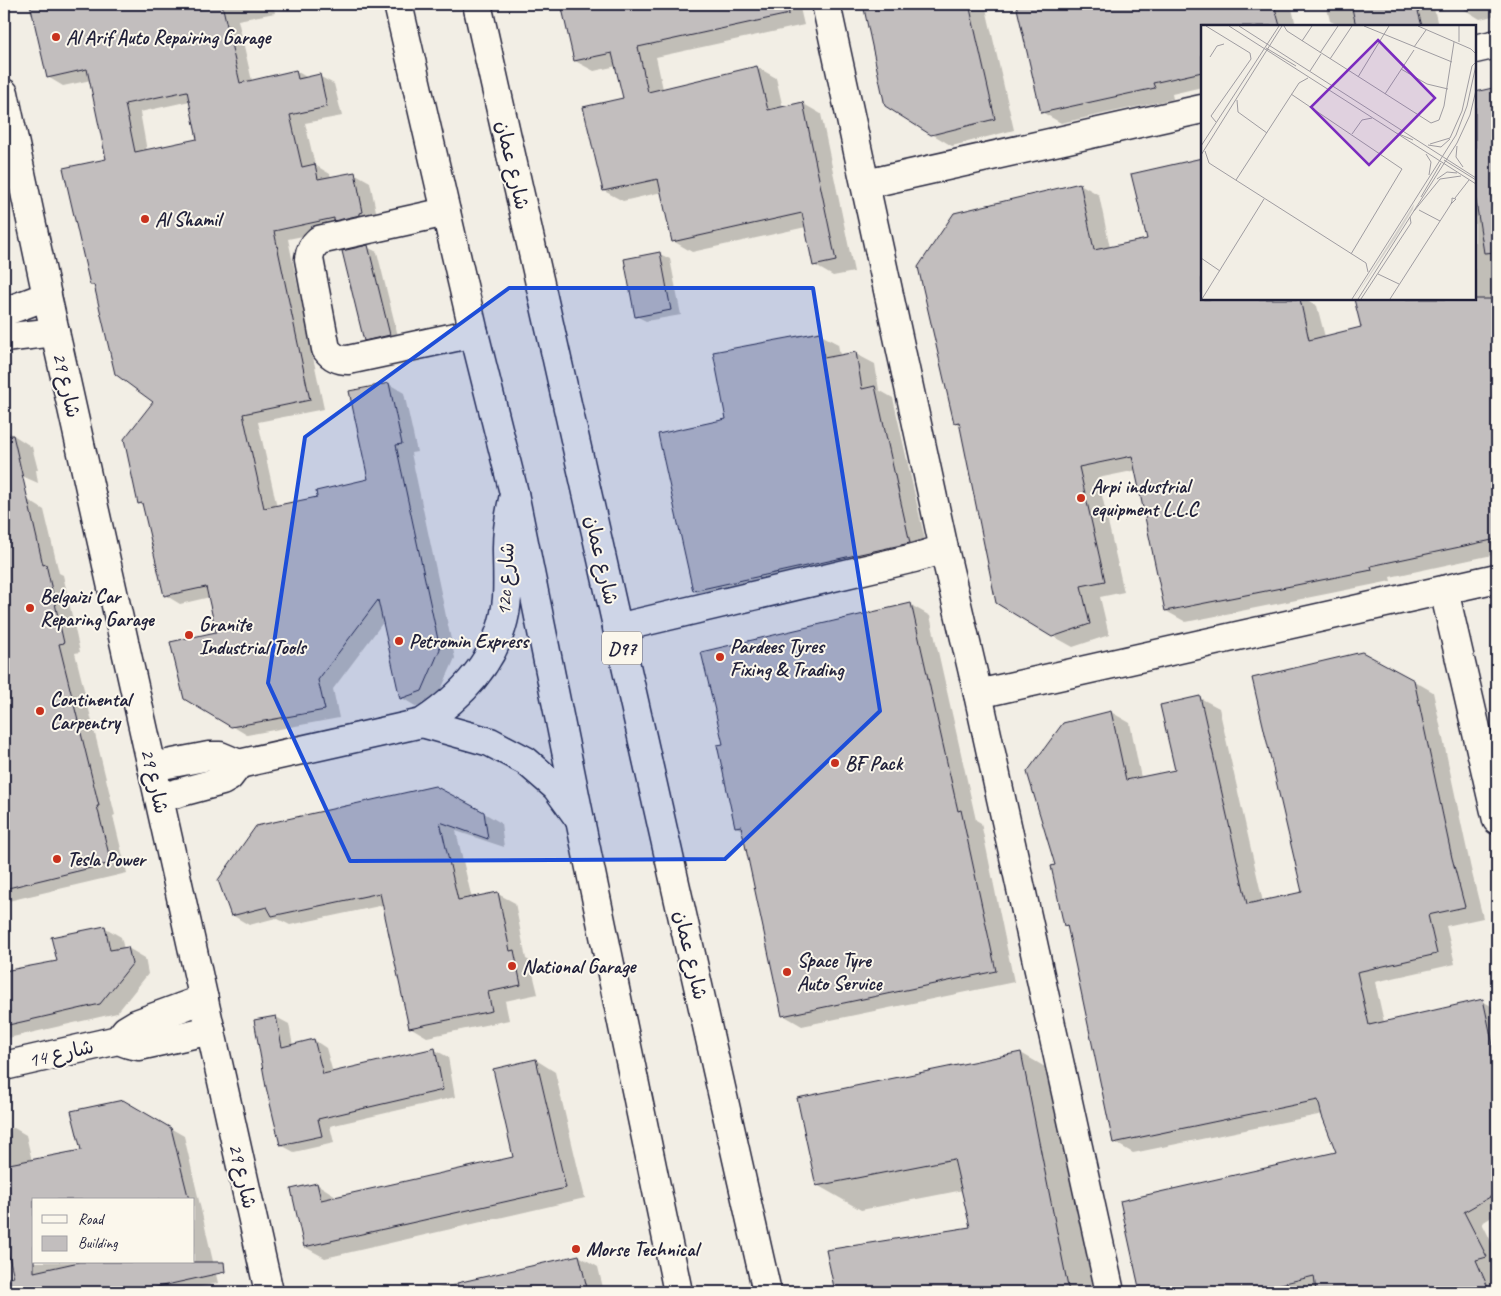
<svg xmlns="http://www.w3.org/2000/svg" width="1501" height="1296" viewBox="0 0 1501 1296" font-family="Caveat,'Playpen Sans Arabic',sans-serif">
<rect width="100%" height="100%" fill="#f2eee5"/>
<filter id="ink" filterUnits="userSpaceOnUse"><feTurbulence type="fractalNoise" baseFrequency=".02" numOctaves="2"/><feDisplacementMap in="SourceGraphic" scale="10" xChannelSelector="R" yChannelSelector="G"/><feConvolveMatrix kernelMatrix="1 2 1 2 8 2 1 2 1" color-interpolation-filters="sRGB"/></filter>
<g filter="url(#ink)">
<g fill="#0003" fill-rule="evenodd">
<path d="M 32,4 L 273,4 L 275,13 L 238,20 L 252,81 L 296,71 L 308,78 L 319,76 L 334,84 L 342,116 L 305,123 L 315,165 L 330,174 L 331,178 L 354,173 L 370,182 L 378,221 L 288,239 L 324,409 L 258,422 L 277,507 L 319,498 L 369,480 L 389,384 L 404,393 L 417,452 L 411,453 L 455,658 L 437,699 L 417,707 L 402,698 L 384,621 L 333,689 L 339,718 L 247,735 L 185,698 L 217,633 L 210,597 L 180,604 L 165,595 L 144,506 L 139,503 L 154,402 L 96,287 L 91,285 L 107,160 L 91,80 L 63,86 L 48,77 ZM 190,101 L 199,139 L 147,151 L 140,112 Z"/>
<polygon points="562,4 799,4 804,25 656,57 663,89 757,67 776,78 783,108 802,103 821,114 854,272 833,276 814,265 806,227 692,252 673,241 662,192 623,201 604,191 624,99 617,66 594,71 575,61"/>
<polygon points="862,4 985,4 1014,130 952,146 932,134 865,7"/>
<polygon points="1018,4 1291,4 1296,26 1202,26 1202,87 1172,94 1173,99 1061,123 1042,112"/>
<polygon points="1326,4 1433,4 1438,26 1340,26 1330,21"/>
<polygon points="1464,4 1497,4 1497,15 1480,19 1465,10"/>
<polygon points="1497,88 1497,554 1390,577 1391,581 1186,622 1166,611 1137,470 1098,478 1124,592 1100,597 1109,635 1073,647 1053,636 961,426 955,422 1080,184 1099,195 1110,248 1148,240 1133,175 1202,159 1202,299 1306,299 1317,306 1325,337 1362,328 1356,299 1475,299 1475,93"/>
<polygon points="367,247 377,252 399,340 375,345 365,340"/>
<polygon points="660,254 670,259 681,315 646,321 636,316"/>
<polygon points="819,334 838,344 840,356 856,354 875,364 879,390 893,398 928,553 713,601 694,591 728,420"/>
<polygon points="4,429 32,447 38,470 36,470 38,483 4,468"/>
<polygon points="28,500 44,510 59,573 63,575 80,652 75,653 115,815 113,816 127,873 4,902 4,505"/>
<polygon points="911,605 930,616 976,820 981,823 1014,982 802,1026 783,1015 744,831 736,827"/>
<polygon points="1497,669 1497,690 1494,675"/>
<polygon points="1414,681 1433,692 1471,869 1483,918 1446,926 1455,964 1375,982 1384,1022 1482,1001 1497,1009 1497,1214 1482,1223 1497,1253 1497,1292 1392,1292 1384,1273 1308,1292 1142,1292 1122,1202 1338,1153 1323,1114 1133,1153 1114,1142 1068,927 1065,925 1056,866 1111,712 1130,723 1141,778 1176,771 1200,698 1219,708 1263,902 1303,892"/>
<polygon points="484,813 501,823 504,847 456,831 472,899 498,894 515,903 526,959 530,961 538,994 505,1001 509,1020 427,1037 410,1027 384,905 290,925 276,918 249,925 232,915 256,827"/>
<polygon points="104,927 121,937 124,949 128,948 145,958 148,974 117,1013 4,1039 4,972 58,962"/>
<polygon points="276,1017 289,1024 293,1046 314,1040 326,1048 333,1073 435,1050 448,1057 455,1097 330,1126 334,1143 294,1152 281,1145"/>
<polygon points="1021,1053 1064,1078 1107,1292 836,1292 827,1251 972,1228 963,1190 861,1210 817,1185"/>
<polygon points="536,1060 555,1072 585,1198 325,1258 305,1247 317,1184 336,1196 337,1198 515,1158"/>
<path d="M 123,1101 L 184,1136 L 218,1283 L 178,1292 L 19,1292 L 4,1229 L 4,1130 L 14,1128 L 26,1135 L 32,1161 L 82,1151 ZM 34,1200 L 194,1200 L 194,1262 L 34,1262 Z"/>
<polygon points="579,1256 598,1267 604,1292 420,1292"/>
</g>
<g fill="#c2bebe" stroke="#22223b" fill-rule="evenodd">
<path d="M 30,4 L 222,4 L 240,83 L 296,70 L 298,79 L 320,74 L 327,107 L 290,115 L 302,167 L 315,164 L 318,179 L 355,172 L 363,212 L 360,213 L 360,215 L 334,221 L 334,218 L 274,231 L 310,400 L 243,414 L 264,508 L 317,497 L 316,491 L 368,479 L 349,391 L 389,383 L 402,444 L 396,445 L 440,649 L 422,691 L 400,699 L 378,600 L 318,680 L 325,710 L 231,727 L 184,699 L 170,642 L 216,632 L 206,587 L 164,596 L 142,503 L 138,504 L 124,439 L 153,402 L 115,374 L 94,285 L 90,285 L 63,168 L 106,159 L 87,69 L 47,78 ZM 187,91 L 197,139 L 135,152 L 125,104 Z"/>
<polygon points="561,4 788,4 789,14 638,47 648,92 757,66 768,110 803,102 836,261 813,266 802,213 672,242 658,179 603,191 583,107 623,98 612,53 574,61"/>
<polygon points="863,4 969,4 995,119 931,135 885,106"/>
<polygon points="1016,4 1274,4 1280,26 1202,26 1202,72 1153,83 1155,88 1041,113"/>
<polygon points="1351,4 1416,4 1422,26 1356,26"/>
<polygon points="1497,87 1497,252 1484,253 1475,195 1475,92"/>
<polygon points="1202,158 1202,299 1300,299 1309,340 1361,327 1354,299 1497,299 1497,442 1492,443 1497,467 1497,539 1371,566 1372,570 1165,611 1132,456 1079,467 1105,581 1081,586 1090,624 1052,637 996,603 959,422 954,423 918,267 954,213 1080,183 1094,250 1147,239 1131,174"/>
<polygon points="368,245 390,335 364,341 342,251"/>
<polygon points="660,252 671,310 635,317 624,259"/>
<polygon points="820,332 824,358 856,352 862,389 875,386 910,543 693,591 658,434 726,419 713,352"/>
<polygon points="13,435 43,565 46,564 64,643 59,644 99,806 97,806 111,863 4,889 4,436"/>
<polygon points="911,603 958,811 961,810 996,971 782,1016 741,826 735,827 717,745 723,744 701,652"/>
<polygon points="1362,652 1414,680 1452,858 1465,907 1428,915 1437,954 1357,972 1369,1025 1483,999 1497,1064 1497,1193 1464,1212 1487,1257 1476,1260 1490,1292 1316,1292 1314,1276 1248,1292 1140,1292 1120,1201 1336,1152 1322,1116 1318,1100 1113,1143 1067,925 1064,926 1051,866 1055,865 1027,772 1063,723 1111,711 1126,780 1175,770 1160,705 1200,696 1247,904 1302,892 1252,678"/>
<polygon points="435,786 484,812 488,839 440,822 458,900 498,892 510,951 514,950 521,985 488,992 492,1011 409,1028 380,893 272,916 267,907 231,916 218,880 256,826"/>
<polygon points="105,926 110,950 128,947 132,964 100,1004 4,1026 4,971 57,961 51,937"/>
<polygon points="276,1016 282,1047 314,1039 323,1074 435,1048 443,1090 318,1119 322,1136 280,1145 266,1087 254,1020"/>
<polygon points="1021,1052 1069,1292 835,1292 826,1250 970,1227 954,1159 816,1186 797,1098"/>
<polygon points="536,1059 566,1188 304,1247 291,1189 317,1183 321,1200 513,1157 493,1069"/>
<polygon points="123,1100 171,1128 189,1200 34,1200 34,1272 79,1262 224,1262 225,1272 135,1292 4,1292 4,1279 14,1277 4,1236 4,1165 81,1150 71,1111"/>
<polygon points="579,1255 588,1292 458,1292 457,1283"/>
</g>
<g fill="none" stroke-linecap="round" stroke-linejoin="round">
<defs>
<g id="minor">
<polyline points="826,4 944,549 978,694 1110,1292"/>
<polyline points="1475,49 1497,44"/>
<polyline points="4,93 47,296 269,1292"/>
<polyline points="866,184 1202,109"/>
<path d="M 446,212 L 319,240 C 312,246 310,251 309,259 L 326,349 C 332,357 338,360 348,360 L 474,333"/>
<polyline points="4,312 47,296"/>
<polyline points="4,338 55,332"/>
<polyline points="1444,590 1497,820"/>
<polyline points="617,628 914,558 944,549"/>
<polyline points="978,694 1497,578"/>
<polyline points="422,723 490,742 526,761 556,787 580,820"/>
<path d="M 152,767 L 209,756 L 220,756 L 239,764 L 422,723 C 467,693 503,653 507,598 C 508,581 507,565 507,548 C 507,530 510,512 514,495"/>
<polyline points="159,798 222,781 229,777 239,764"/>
<polyline points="118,1040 126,1030 136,1024 204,999"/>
<polyline points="4,1066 118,1040 129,1044 139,1046 211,1030"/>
</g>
<g id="major">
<polyline points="398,4 474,333 514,493 580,820 678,1292"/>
<polyline points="477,4 767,1292"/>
</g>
</defs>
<use href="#minor" stroke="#22223b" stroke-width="31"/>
<use href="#major" stroke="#22223b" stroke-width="31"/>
<use href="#minor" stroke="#fbf7ec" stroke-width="28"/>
<use href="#major" stroke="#fbf7ec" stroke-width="28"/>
</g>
</g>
<path fill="#1d4ed8" fill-opacity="0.2" stroke="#1d4ed8" stroke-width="4" stroke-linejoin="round" d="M 509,288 L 813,288 L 880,711 L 725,859 L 350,861 L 268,683 L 305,437 Z"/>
<g fill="#c8321e" stroke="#fbf7ec" stroke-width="2">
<circle cx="56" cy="37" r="5"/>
<circle cx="145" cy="219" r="5"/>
<circle cx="1081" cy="498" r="5"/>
<circle cx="30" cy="608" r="5"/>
<circle cx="189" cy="635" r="5"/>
<circle cx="399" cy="641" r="5"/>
<circle cx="720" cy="657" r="5"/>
<circle cx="40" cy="711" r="5"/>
<circle cx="835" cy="763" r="5"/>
<circle cx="57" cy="859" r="5"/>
<circle cx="512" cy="966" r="5"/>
<circle cx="787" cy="972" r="5"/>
<circle cx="576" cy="1249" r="5"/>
</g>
<g text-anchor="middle" stroke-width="4" stroke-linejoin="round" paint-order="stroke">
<rect fill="#fbf7ec" stroke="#636270" stroke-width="1" x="602" y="631.5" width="40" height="33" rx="4"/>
<g font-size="19" font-weight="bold" fill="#22223b">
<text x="622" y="655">D97</text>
</g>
<g font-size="20" font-weight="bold" fill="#22223b" stroke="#fbf7ec" text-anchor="start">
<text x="66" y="44">Al Arif Auto Repairing Garage</text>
<text x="155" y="226">Al Shamil</text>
<text x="1091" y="493">Arpi industrial<tspan x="1091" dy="23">equipment L.L.C</tspan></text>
<text x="40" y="603">Belgaizi Car<tspan x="40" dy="23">Reparing Garage</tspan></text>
<text x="199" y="631">Granite<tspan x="199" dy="23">Industrial Tools</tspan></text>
<text x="409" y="648">Petromin Express</text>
<text x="730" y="653">Pardees Tyres<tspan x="730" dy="23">Fixing &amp; Trading</tspan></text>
<text x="50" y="706">Continental<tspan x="50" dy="23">Carpentry</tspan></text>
<text x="845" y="770">BF Pack</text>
<text x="67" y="866">Tesla Power</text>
<text x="797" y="967">Space Tyre<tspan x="797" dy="23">Auto Service</tspan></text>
<text x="522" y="973">National Garage</text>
<text x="586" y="1256">Morse Technical</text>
</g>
<g font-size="20" fill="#22223b" stroke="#fbf7ec">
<text transform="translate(513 165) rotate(77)" y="7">شارع عمان</text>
<text transform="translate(67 385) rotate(77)" y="7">شارع 29</text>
<text transform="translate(602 560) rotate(77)" y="7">شارع عمان</text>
<text transform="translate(505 579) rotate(-87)" y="7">12c شارع</text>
<text transform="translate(155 781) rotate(77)" y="7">شارع 29</text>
<text transform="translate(691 955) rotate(77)" y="7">شارع عمان</text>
<text transform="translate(61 1053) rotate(-13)" y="7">شارع 14</text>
<text transform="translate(243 1176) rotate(77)" y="7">شارع 29</text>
</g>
</g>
<g transform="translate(1201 25)">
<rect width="275" height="275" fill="#f2eee5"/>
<path d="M 213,179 L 212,184 L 195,212 L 153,274 Z" fill="#d4d1cc"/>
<path fill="none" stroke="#9f9ca1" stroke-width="1" d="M 5,1 L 49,28M 28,1 L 275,159M 38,1 L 275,153M 83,1 L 86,6 L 230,98 L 238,95 L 243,81 L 253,17M 163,1 L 251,37M 217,1 L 270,24 L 275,29M 101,16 L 111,1M 258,17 L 258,1M 213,22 L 225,5M 65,23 L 95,41M 119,28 L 137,1M 9,32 L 16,21 L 23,19M 129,34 L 151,1M 200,44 L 226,59 L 247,64M 109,46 L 120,29M 157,52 L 188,1M 90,69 L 201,144 L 150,229M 184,69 L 213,25M 36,75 L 37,87 L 66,108M 15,97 L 10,91 L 50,34 L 49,28M 151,109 L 161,95 L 171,93M 198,109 L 212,115M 229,119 L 249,113 L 261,86 L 271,41 L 275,37M 227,120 L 240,122 L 249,114M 0,121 L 78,1M 256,121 L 255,132 L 262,142M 4,126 L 8,138 L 165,238 L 167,247M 225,129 L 230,137 L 228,150M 0,130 L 81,1M 243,135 L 275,155M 236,154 L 246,147 L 256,148M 35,155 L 98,58 L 107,53M 220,172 L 240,138M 251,173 L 255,174 L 250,179 L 251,176 ZM 254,173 L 268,155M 218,185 L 239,196M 213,186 L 239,154 L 260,151M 0,233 L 19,246M 177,249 L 198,259M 1,274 L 63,174M 151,274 L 255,110 L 266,81 L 275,40M 157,274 L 256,118 L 269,90 L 275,65M 160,274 L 210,198 L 209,192M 189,274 L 250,179"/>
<path fill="#7b2cbf" fill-opacity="0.15" stroke="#7b2cbf" stroke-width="2.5" d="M 177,15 L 234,73 L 168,140 L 110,82 Z"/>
<rect width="275" height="275" fill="none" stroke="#22223b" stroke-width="2.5"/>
</g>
<rect width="1501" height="1296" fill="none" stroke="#fbf7ec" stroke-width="20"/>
<rect x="10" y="10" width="1481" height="1276" fill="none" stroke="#22223b" stroke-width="2" filter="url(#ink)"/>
<rect x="32" y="1198" width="162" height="65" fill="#fbf7ec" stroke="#a4a2a5"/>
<rect x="42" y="1215" width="25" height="8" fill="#fbf7ec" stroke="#a4a2a5"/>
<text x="78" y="1224" font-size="15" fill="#22223b">Road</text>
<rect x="42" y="1236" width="25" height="15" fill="#c2bebe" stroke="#a4a2a5"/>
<text x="78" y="1248" font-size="15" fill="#22223b">Building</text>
</svg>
